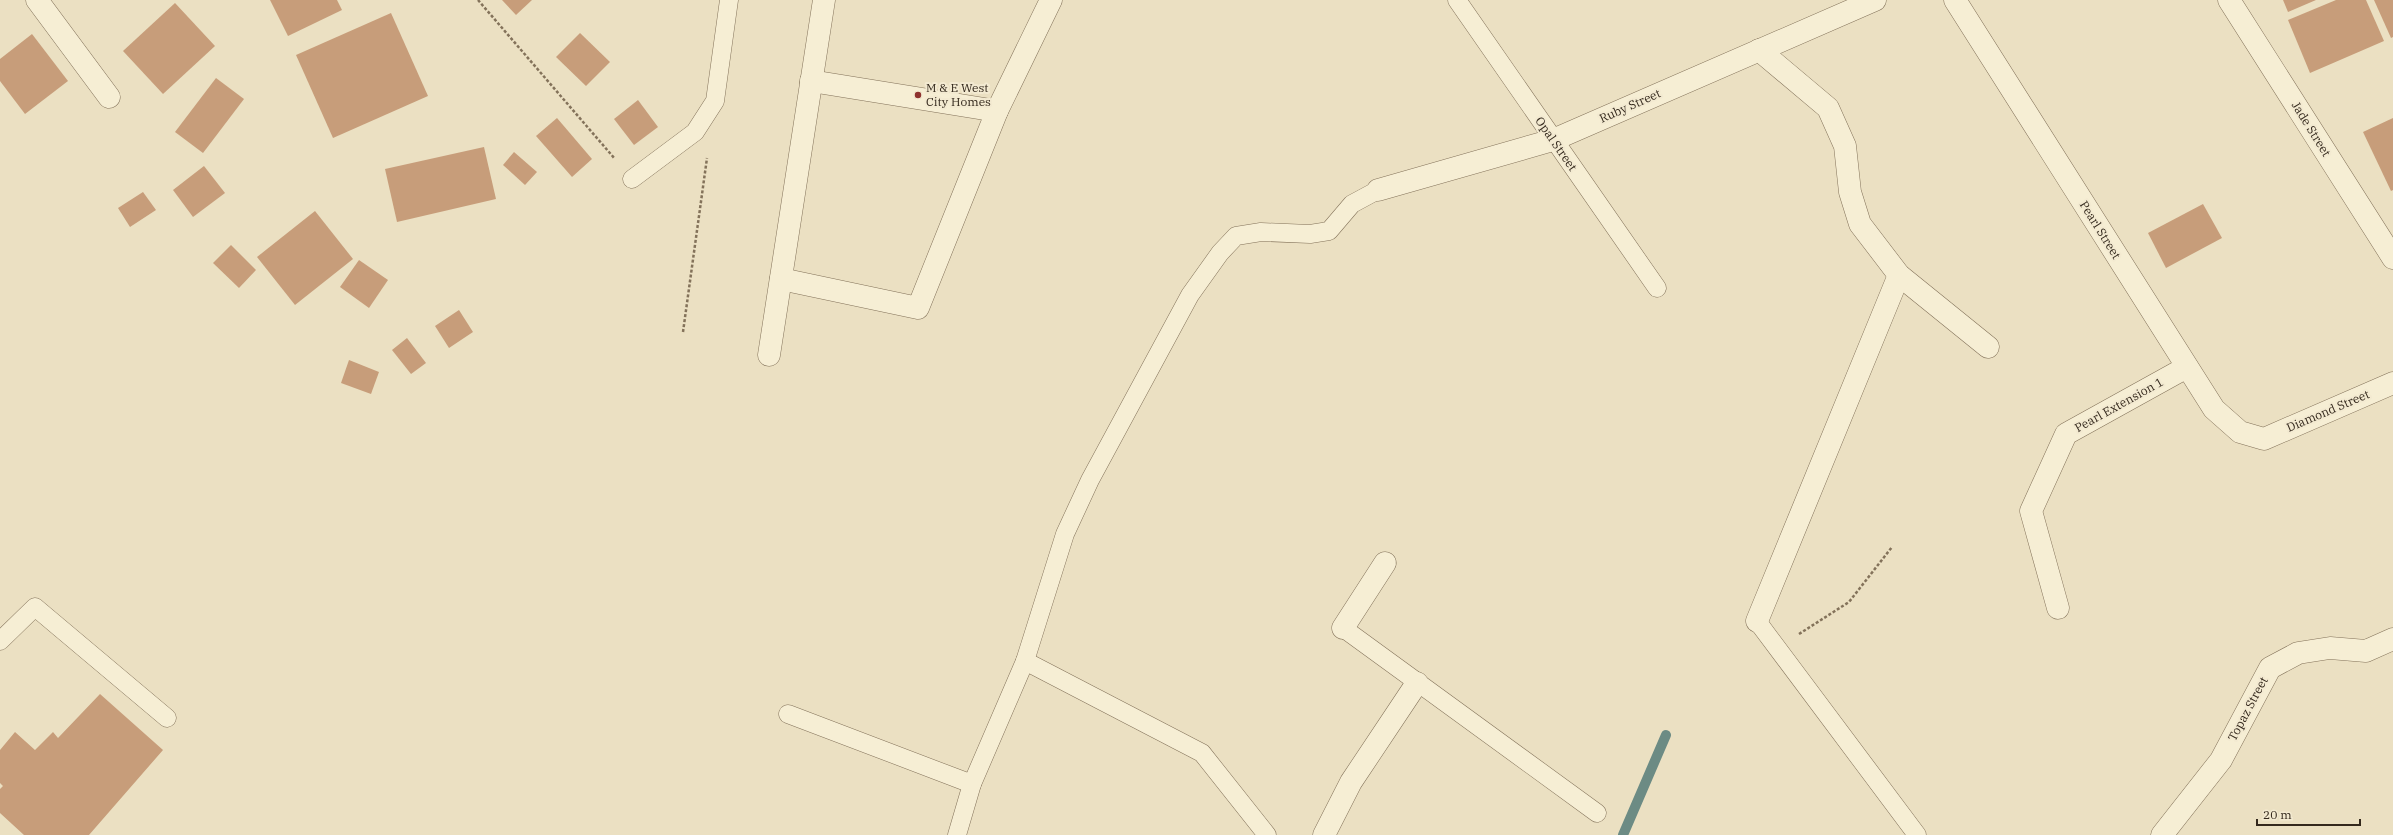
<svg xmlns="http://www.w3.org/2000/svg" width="2393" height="835" viewBox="0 0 2393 835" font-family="'IBM Plex Serif',serif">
<rect width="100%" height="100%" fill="#ebe0c2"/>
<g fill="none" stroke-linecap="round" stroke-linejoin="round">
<polyline stroke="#6c8b84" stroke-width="10" points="1623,835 1666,735"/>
</g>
<g fill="#c79d7a">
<polygon points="270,0 337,0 342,10 288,36"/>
<polygon points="502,0 532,0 516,15"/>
<polygon points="2283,0 2316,0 2288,12"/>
<polygon points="2336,0 2366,0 2384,41 2310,73 2288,20"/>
<polygon points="2374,0 2393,0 2393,37 2391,38"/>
<polygon points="175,3 215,46 163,94 123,51"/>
<polygon points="391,13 428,96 333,138 296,55"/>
<polygon points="580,33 610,62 586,86 556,57"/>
<polygon points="32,34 68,81 25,114 0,81 0,59"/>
<polygon points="216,78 244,99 203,153 175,132"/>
<polygon points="638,100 658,127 634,145 614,119"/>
<polygon points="557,118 592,159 572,177 536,136"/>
<polygon points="2393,118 2393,190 2391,191 2363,132"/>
<polygon points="484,147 496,199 397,222 385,169"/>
<polygon points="514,152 537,172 525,185 503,165"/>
<polygon points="204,166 225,193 193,217 173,190"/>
<polygon points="143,192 156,210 130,227 118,208"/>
<polygon points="2203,204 2222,238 2166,268 2148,233"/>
<polygon points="315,211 353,259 295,305 257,257"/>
<polygon points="231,245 256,270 239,288 213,263"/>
<polygon points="359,260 388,280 369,308 340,287"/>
<polygon points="459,310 473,332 449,348 435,326"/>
<polygon points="407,338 426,363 411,374 392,350"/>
<polygon points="349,360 379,372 371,394 341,383"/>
<polygon points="100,694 163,750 89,835 24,835 0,813 0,789 3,786 0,783 0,750 15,732 35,750 53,732 58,738"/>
</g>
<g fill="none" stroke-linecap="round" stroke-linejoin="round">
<defs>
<g id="service">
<polyline points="1457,0 1657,288"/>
<polyline points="632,179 695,132 715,101 729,0"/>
<polyline points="1757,621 1917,835"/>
<polyline points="1343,628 1597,813"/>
<polyline points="0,641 35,607 167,718"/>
<polyline points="1025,661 1065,534 1090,480 1190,295 1220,253 1236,236 1261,232 1310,234 1329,231 1352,204 1378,190"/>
<polyline points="788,714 972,784"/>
<polyline points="957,835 972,784 1025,661 1202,753 1267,835"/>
</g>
<g id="minor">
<polyline points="37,0 109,97"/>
<polyline points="1955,0 2214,409 2240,432 2264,439 2393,383"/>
<polyline points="2229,0 2393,258"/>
<polyline points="1759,50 1828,108 1845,146 1850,192 1860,224 1899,275 1988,347"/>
<polyline points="811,81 997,111"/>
<polyline points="1378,190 1553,140 1875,0"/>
<polyline points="781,279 918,308 997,111 1051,0"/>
<polyline points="769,355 824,0"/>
<polyline points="2058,608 2031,511 2066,434 2187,367"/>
<polyline points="1757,621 1899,275"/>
<polyline points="1343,628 1385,563"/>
<polyline points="1324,835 1351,782 1417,683"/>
<polyline points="2162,835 2221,760 2270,668 2298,653 2330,648 2366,651 2393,639"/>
</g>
</defs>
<use href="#service" stroke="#83725a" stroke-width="19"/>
<use href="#minor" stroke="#83725a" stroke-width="23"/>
<g stroke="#83725a" stroke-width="2.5" stroke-dasharray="3 2" stroke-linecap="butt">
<polyline points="478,0 615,159"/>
<polyline points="683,332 707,158"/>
<polyline points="1799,634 1849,602 1892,547"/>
</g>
<use href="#service" stroke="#f6eed4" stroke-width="18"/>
<use href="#minor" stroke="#f6eed4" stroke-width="22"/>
</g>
<circle fill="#8e322e" stroke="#f3ead1" stroke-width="1.5" cx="918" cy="95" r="4"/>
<g text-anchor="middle" stroke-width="4" stroke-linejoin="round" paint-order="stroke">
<g font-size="12" fill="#34291d" stroke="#f3ead1" text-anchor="start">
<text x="926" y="92">M &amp; E West<tspan x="926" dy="14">City Homes</tspan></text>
</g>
<g font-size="12" fill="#34291d" stroke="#f3ead1">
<text transform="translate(1630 106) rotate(-24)" y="4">Ruby Street</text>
<text transform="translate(2311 129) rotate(58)" y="4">Jade Street</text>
<text transform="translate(1556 144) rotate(55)" y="4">Opal Street</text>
<text transform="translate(2100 230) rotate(58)" y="4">Pearl Street</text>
<text transform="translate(2119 405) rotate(-29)" y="4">Pearl Extension 1</text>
<text transform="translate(2328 411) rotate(-23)" y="4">Diamond Street</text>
<text transform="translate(2248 709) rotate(-62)" y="4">Topaz Street</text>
</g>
</g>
<path d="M2257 819v6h103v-6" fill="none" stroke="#34291d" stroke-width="2"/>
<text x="2263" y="819" font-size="12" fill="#34291d" stroke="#f3ead1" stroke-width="3" paint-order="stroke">20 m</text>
</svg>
